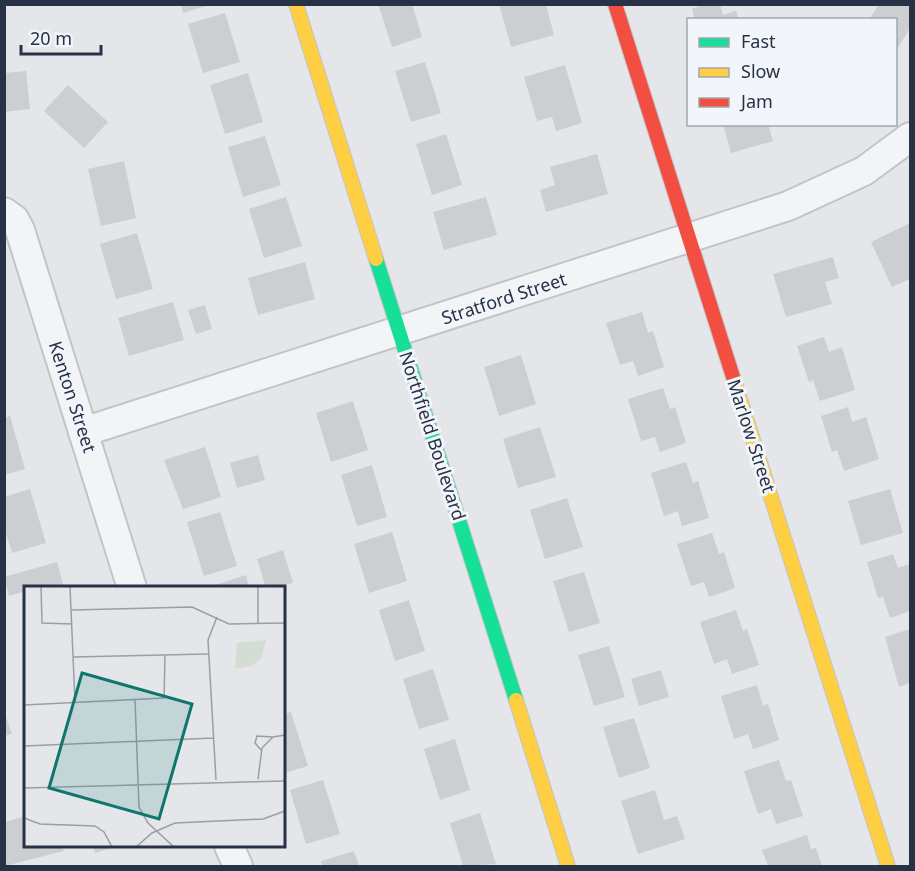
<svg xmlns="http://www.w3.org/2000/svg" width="915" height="871" viewBox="0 0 915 871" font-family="'Noto Sans',sans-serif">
<rect width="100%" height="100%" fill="#e4e6ea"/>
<g fill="#cdced2">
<polygon points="181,4 208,4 209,5 183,13"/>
<polygon points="378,4 412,4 422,37 392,47"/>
<polygon points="499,4 546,4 554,35 511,47"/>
<polygon points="706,4 720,4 723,15 736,11 739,20 695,20 692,9"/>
<polygon points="879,4 910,4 910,28 896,51 896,20 869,20"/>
<polygon points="225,13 240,62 203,73 188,24"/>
<polygon points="425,62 441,113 411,122 395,71"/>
<polygon points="565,65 582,123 556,131 552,117 537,121 524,77"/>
<polygon points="26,71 30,109 4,112 4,73"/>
<polygon points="248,73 263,122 225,134 210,85"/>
<polygon points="68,85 108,122 84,148 44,111"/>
<polygon points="723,124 768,124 773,141 731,153"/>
<polygon points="446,134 462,185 432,195 416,144"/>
<polygon points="265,136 281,185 243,197 228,147"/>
<polygon points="597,154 608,194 546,212 540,190 555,185 550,167"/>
<polygon points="124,161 136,218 101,226 88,169"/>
<polygon points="286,197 302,246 264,258 249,209"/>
<polygon points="486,197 497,235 444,250 433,212"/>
<polygon points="910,223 910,279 892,287 871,242"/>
<polygon points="137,233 153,289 116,299 100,244"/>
<polygon points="833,257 839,278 825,282 832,304 786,317 773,274"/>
<polygon points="305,262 315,299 258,315 248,278"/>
<polygon points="173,302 184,340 129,356 118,318"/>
<polygon points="205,305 212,329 196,334 188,310"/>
<polygon points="642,312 648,333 653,331 664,367 638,376 633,361 620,365 606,323"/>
<polygon points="824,337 829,352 842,347 855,390 820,401 813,380 809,382 797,346"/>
<polygon points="521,355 536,404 499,416 484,367"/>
<polygon points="663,388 670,409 675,407 686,443 660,452 655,437 641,441 628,399"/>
<polygon points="353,401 368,450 331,462 316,413"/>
<polygon points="848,407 852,422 866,417 879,459 844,471 837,450 832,452 821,416"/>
<polygon points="10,416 25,469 4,475 4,418"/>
<polygon points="540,427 556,477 518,488 503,439"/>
<polygon points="205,447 221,497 183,509 164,460"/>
<polygon points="258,455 265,480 237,488 230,463"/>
<polygon points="686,462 693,483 698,481 709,518 682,526 678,511 664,516 651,473"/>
<polygon points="372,465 387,517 357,526 341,475"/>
<polygon points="30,489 46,543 12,553 4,527 4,497"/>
<polygon points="890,489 903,533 861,545 848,501"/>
<polygon points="567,498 583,547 545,559 530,510"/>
<polygon points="220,512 237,566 204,576 187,522"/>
<polygon points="392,532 407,581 369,593 354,544"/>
<polygon points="712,533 719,554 724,552 735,588 709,597 704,582 691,586 677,544"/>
<polygon points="283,550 293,583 266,588 257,559"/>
<polygon points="893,554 898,568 910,564 910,611 890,618 883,597 878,598 867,562"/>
<polygon points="57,562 64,588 26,588 26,591 9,596 4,577"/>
<polygon points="584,572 600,623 569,632 553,581"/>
<polygon points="246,575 249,588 209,588 209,587"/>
<polygon points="409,600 425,651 395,661 379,610"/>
<polygon points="736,610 743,631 747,629 759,665 732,674 727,659 714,664 700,622"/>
<polygon points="910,629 910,683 899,687 885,637"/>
<polygon points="609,646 625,697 594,706 578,655"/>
<polygon points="433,669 449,720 419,729 403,679"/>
<polygon points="661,670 669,697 639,706 631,679"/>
<polygon points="757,685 763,706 768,704 779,740 753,749 748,734 734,739 721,696"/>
<polygon points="4,711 12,734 4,736"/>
<polygon points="291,712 308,766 284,773 284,714"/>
<polygon points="634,718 650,768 619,778 603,727"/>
<polygon points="455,739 470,790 440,800 424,749"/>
<polygon points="779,760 786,781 791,780 803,816 776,824 771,809 758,814 744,771"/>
<polygon points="323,780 340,834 306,844 290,790"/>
<polygon points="655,790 664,820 677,816 685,839 638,854 621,801"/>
<polygon points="480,813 496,864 463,866 450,823"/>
<polygon points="26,816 26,846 62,846 64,851 5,866 5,822"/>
<polygon points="807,835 811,849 816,848 822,866 768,866 762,850"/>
<polygon points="93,846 119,846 95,853"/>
<polygon points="354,851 359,866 322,866 321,861"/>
</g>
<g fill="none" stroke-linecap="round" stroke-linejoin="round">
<defs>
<g id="street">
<polyline points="4,212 14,219 20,230 132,588"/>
<polyline points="83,432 788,206 864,171 910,137"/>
<polyline points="229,846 238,866"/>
</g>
<polyline id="fast" points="376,259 516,700"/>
<g id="slow">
<polyline points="296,4 376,259"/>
<polyline points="733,377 888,866"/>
<polyline points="516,700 568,866"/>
</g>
<polyline id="jam" points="615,4 733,377"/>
</defs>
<use href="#street" stroke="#c2c4c8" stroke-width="32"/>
<use href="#fast" stroke="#c2c4c8" stroke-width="16"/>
<use href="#slow" stroke="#c2c4c8" stroke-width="16"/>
<use href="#jam" stroke="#c2c4c8" stroke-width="16"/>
<use href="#street" stroke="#f3f4f6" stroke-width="28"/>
<use href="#fast" stroke="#16e098" stroke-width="14"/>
<use href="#slow" stroke="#ffcf43" stroke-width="14"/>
<use href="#jam" stroke="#f24e42" stroke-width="14"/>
</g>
<g text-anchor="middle" stroke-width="6" stroke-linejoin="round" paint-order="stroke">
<g font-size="18" fill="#283246" stroke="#f2f5f9">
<text transform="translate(504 299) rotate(-18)" y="6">Stratford Street</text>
<text transform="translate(72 397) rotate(72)" y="6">Kenton Street</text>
<text transform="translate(432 436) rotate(72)" y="6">Northfield Boulevard</text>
<text transform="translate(751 436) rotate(72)" y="6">Marlow Street</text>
</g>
</g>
<g transform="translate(24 586)">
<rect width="261" height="261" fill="#e4e6ea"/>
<path d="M 242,54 L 237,73 L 227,80 L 211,83 L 213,57 Z" fill="#d4ddd4"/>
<path fill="none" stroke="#999ea8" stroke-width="1.5" d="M 17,0 L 18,37 L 48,38M 46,0 L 51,117M 234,0 L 234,38M 48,24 L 168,21 L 205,38 L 261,37M 49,71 L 184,68M 111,113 L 115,221 L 124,237 L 150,261M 0,119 L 140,112 L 141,69M 0,160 L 190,152M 237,164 L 231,157 L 233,150 L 249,151M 234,193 L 238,162 L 249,151 L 261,149M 192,194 L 184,54 L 193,31M 0,202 L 261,195M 0,232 L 16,238 L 71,240 L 80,246 L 88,261M 112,261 L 128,247 L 151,237 L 239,233 L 261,225"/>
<path fill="#0f766e" fill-opacity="0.15" stroke="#0f766e" stroke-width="3" d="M 58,87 L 168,118 L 135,233 L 25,202 Z"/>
<rect width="261" height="261" fill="none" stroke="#283246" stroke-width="3"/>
</g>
<rect width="915" height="871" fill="none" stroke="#283246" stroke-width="12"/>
<rect x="687" y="18" width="210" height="108" fill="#f2f5f9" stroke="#a1a7b1" stroke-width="1.5"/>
<rect x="699" y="38" width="30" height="9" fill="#16e098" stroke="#a1a7b1" stroke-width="1.5"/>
<text x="741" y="48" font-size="18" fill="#283246">Fast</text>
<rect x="699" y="68" width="30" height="9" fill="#ffcf43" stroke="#a1a7b1" stroke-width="1.5"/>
<text x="741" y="78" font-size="18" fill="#283246">Slow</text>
<rect x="699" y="98" width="30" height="9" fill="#f24e42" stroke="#a1a7b1" stroke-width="1.5"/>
<text x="741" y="108" font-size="18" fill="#283246">Jam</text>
<path d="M21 45v9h80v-9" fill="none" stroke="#283246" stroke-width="3"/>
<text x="30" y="45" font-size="18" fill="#283246" stroke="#f2f5f9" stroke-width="4.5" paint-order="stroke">20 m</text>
</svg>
